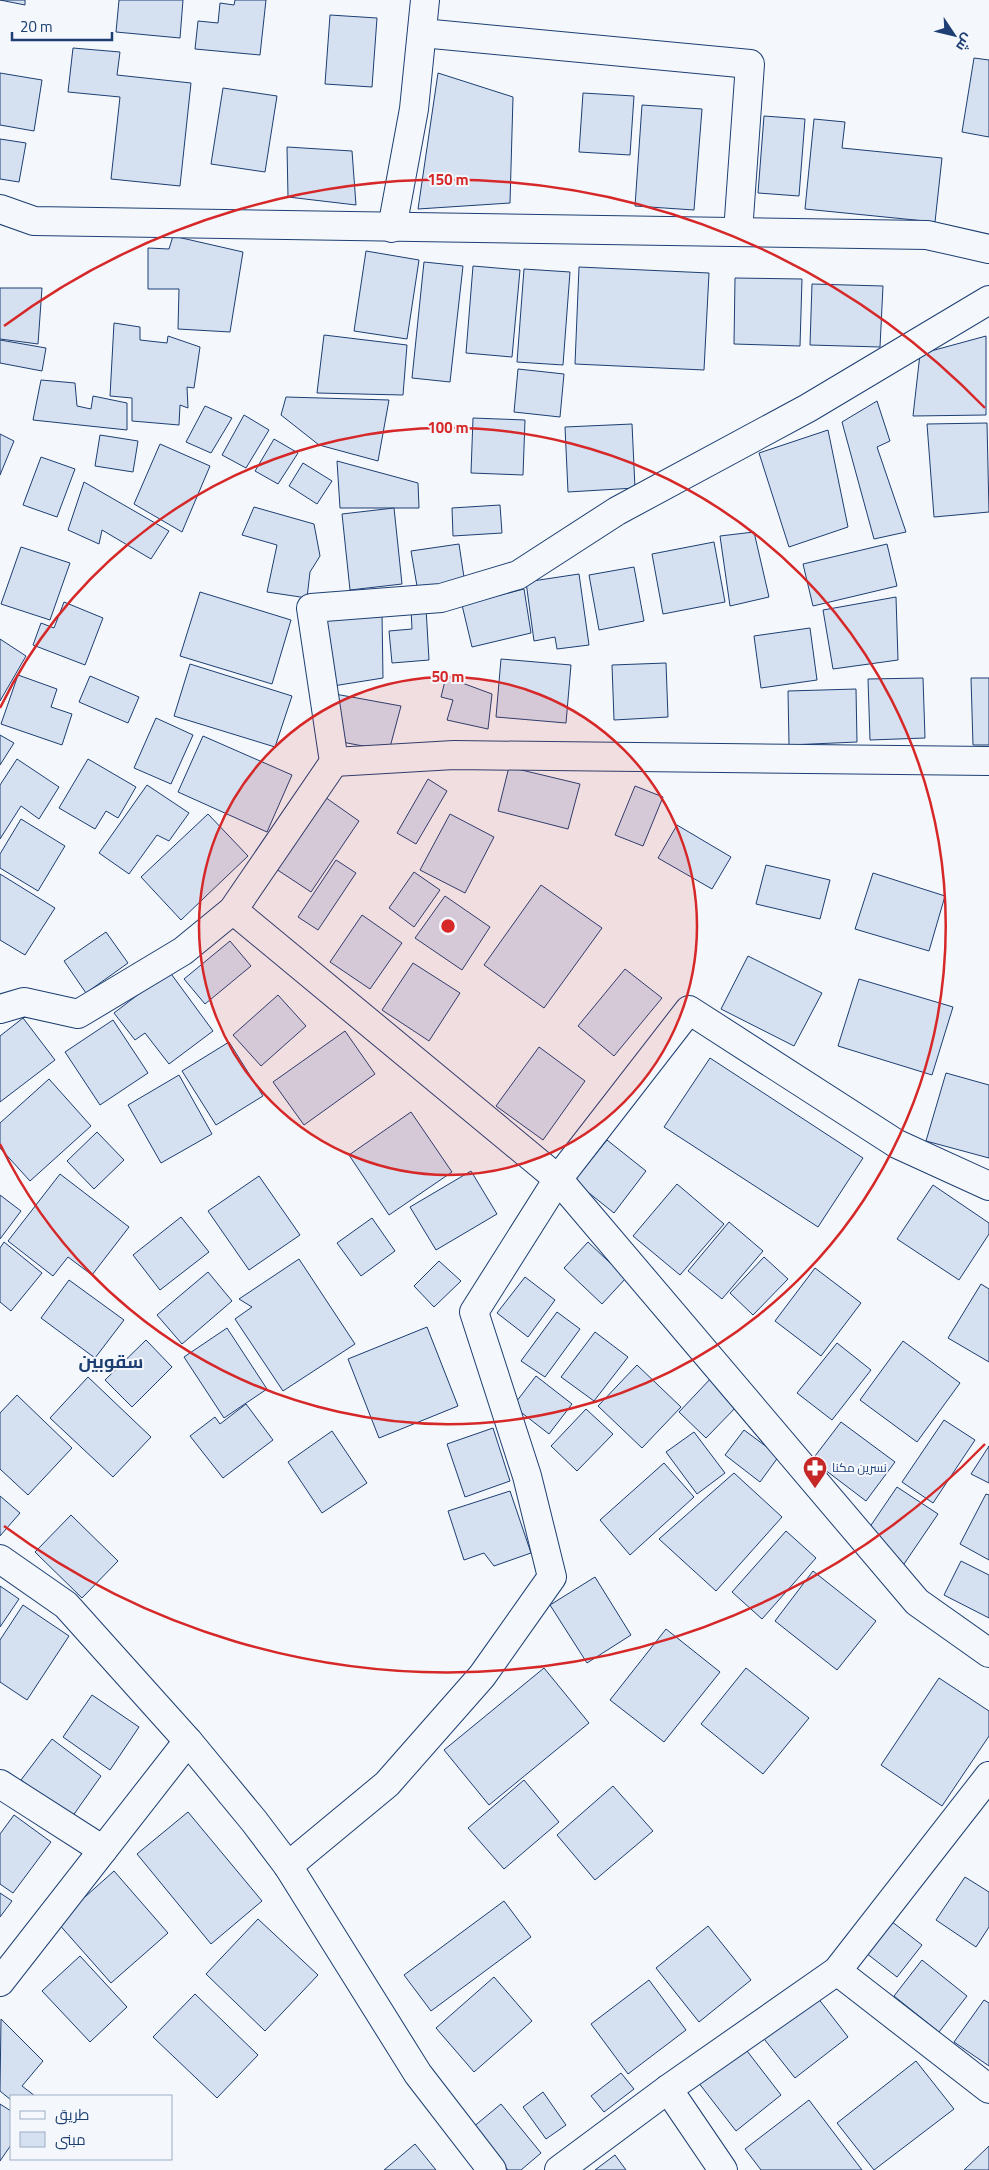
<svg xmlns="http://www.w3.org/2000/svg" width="989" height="2170" viewBox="0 0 989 2170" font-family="Georgia,Cairo,serif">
<rect width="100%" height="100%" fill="#f4f7fb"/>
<g fill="#d5e0f0" stroke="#1d3f73">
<polygon points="0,0 25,0 25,5"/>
<polygon points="119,0 183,0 180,38 116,32"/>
<polygon points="235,0 266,0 260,55 195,49 198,21 218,23 220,3 234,5"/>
<polygon points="330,15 377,18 372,87 325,84"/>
<polygon points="73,48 120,52 117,75 191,83 180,186 111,179 120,97 68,92"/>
<polygon points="974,58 989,60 989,137 962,132"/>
<polygon points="0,73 42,80 34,131 0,125"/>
<polygon points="438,73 513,97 510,203 418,209"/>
<polygon points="223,88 277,96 265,172 211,164"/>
<polygon points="583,93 634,96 630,155 579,152"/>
<polygon points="642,105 702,109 694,210 635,206"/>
<polygon points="764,116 805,119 799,196 758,193"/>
<polygon points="814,119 845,122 842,148 942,158 935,222 805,209"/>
<polygon points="0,139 26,143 19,182 0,179"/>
<polygon points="287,147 352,151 356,205 288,197"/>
<polygon points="173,236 243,252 230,332 178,329 179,289 148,289 148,248 169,249"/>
<polygon points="366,251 419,260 407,339 354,331"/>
<polygon points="424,262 463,266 450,382 412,378"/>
<polygon points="473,266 520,270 512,357 466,353"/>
<polygon points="579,267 709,273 704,370 575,364"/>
<polygon points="524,269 570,272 563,365 517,362"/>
<polygon points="735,278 802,279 800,346 734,344"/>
<polygon points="812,284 883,286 880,347 810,345"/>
<polygon points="0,288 42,288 38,344 0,339"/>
<polygon points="114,323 140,327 140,340 167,343 168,336 200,347 194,388 187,387 188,408 180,405 179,425 132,421 132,398 110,396"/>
<polygon points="324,335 407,345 403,395 317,393"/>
<polygon points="986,336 986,415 913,416 920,354"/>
<polygon points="0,340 46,348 42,371 0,363"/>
<polygon points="518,369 564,374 560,417 514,412"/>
<polygon points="41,380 75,383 77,406 91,409 93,396 127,403 127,430 33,420"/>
<polygon points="286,397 389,400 378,461 319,445 281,415"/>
<polygon points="877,401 890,441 877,447 906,532 874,539 842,422"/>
<polygon points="205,406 232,418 211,453 186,442"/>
<polygon points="244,415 269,430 246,468 222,455"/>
<polygon points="473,418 525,420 523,475 471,473"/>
<polygon points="987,423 989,512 934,517 927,424"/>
<polygon points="632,424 635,488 568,492 565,427"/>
<polygon points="828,430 848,527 789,547 759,453"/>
<polygon points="0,434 14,441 0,475"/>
<polygon points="100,435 138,441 133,472 95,466"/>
<polygon points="274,439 298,453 278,484 255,471"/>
<polygon points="160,444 210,466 182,532 134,504"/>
<polygon points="41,457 75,469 57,517 23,505"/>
<polygon points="337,461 418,483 419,508 340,508"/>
<polygon points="303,463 332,481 317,504 289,486"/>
<polygon points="84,482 169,531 151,559 102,530 99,544 68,530"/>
<polygon points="500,505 502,533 453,536 452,508"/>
<polygon points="254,507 314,524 320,556 310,572 307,598 267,592 277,545 242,535"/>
<polygon points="394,508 402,584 350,590 342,514"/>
<polygon points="754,532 769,597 730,606 720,536"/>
<polygon points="714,542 725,602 663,614 652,554"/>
<polygon points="459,544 465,584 418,592 411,551"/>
<polygon points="887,544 897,586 813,606 803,564"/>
<polygon points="21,547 70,563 50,620 1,604"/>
<polygon points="634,567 644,621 599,630 589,575"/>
<polygon points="579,574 589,645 557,649 555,637 534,641 526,582"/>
<polygon points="524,589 531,633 472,647 462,605"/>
<polygon points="200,592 291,620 272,684 180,656"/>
<polygon points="896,597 898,660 833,669 823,610"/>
<polygon points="64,602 103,618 85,665 33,645 41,623 54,628"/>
<polygon points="426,608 429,660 392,663 389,631 412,629 411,609"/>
<polygon points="382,614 383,678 333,686 325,617"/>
<polygon points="810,628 817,680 761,688 754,636"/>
<polygon points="0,639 26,656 0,701"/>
<polygon points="501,659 571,665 566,723 496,717"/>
<polygon points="666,663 668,717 614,720 612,665"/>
<polygon points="190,664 292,696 275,747 174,716"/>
<polygon points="18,675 57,689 51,707 72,714 62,745 1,724"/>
<polygon points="90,676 139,697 128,723 79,702"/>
<polygon points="446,677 492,694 488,729 447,720 453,700 441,697"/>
<polygon points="923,678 925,738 870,740 868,679"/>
<polygon points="971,678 989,678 989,745 973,745"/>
<polygon points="856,689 857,742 789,745 788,691"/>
<polygon points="335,694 401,706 389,751 342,742"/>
<polygon points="156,718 193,735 171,784 134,768"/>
<polygon points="0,735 14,743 0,765"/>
<polygon points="203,736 292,775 267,832 178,792"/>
<polygon points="17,759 59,787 39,819 21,806 0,839 0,785"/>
<polygon points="88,759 136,787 118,818 106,811 95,829 59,808"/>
<polygon points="509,767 580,784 568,829 498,811"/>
<polygon points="428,779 447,791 416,844 397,833"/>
<polygon points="147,785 189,813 169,841 157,835 129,874 99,853"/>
<polygon points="635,786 663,797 643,846 615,835"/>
<polygon points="322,795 359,821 311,892 273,867"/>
<polygon points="208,814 248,856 181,920 141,877"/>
<polygon points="450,814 494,837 465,893 420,870"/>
<polygon points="21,819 65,846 38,891 0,868 0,854"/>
<polygon points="677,825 731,857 712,889 658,858"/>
<polygon points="336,860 356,873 318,930 298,917"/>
<polygon points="766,865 830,880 820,919 756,904"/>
<polygon points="414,872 440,890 414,927 389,908"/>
<polygon points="873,873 945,896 929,951 855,929"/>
<polygon points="0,874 55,908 25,955 0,940"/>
<polygon points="541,885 602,928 544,1008 484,965"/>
<polygon points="445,896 490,927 462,970 415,938"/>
<polygon points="362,915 402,943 370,989 330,962"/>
<polygon points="106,932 128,963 86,993 64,961"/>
<polygon points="230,941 251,966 205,1004 184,979"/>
<polygon points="748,956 822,993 794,1046 721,1009"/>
<polygon points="413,963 460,993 429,1041 382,1010"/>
<polygon points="625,969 662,998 614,1056 578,1026"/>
<polygon points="169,971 213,1031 169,1064 145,1033 135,1040 114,1013"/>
<polygon points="859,979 953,1007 932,1075 838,1046"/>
<polygon points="278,995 306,1026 261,1066 233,1035"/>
<polygon points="23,1018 55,1060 0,1102 0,1036"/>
<polygon points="113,1020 148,1073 100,1105 65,1052"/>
<polygon points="345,1031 375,1074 304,1125 273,1082"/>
<polygon points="229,1042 263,1096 216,1125 182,1071"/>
<polygon points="539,1047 585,1081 543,1140 496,1106"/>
<polygon points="710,1058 863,1158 818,1227 664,1127"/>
<polygon points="946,1073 989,1085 989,1158 926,1141"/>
<polygon points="179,1075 212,1134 161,1163 128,1105"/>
<polygon points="49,1079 91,1126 30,1181 0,1148 0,1123"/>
<polygon points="411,1112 452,1172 389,1215 349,1155"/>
<polygon points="97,1132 124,1160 94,1189 67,1161"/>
<polygon points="607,1140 646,1171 614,1213 574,1181"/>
<polygon points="471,1171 497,1214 436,1250 410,1207"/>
<polygon points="60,1174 129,1227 92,1275 68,1257 53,1276 8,1241"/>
<polygon points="259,1176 300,1235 249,1270 208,1211"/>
<polygon points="677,1184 724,1224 680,1275 633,1236"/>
<polygon points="933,1185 989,1223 989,1234 959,1280 897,1239"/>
<polygon points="0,1195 21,1211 0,1239"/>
<polygon points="181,1217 209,1252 160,1290 133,1255"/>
<polygon points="372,1218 395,1251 361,1276 337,1243"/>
<polygon points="729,1222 763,1251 722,1299 688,1271"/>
<polygon points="4,1242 42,1273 11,1311 0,1302 0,1248"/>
<polygon points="588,1242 626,1278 602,1304 564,1268"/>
<polygon points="764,1257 788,1279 753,1315 730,1293"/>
<polygon points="299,1259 355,1344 283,1391 235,1319 252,1307 239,1299"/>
<polygon points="439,1261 461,1281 434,1307 414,1286"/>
<polygon points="815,1268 861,1303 821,1356 775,1321"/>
<polygon points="208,1272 232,1301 182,1344 157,1315"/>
<polygon points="525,1277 555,1300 528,1337 497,1313"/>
<polygon points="69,1280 124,1320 95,1358 41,1318"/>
<polygon points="981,1284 989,1289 989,1362 948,1338"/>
<polygon points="557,1312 580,1329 545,1377 521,1361"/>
<polygon points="427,1327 458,1406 379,1438 348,1359"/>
<polygon points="227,1328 267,1389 224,1418 184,1357"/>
<polygon points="595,1332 628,1357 594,1401 561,1377"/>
<polygon points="146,1340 172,1367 132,1407 105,1380"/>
<polygon points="903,1341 960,1383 917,1442 860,1400"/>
<polygon points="837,1343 871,1370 832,1420 797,1393"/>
<polygon points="637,1365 681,1407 642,1448 598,1406"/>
<polygon points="536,1376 572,1404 549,1434 513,1406"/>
<polygon points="713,1376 740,1403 706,1438 679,1412"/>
<polygon points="88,1377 151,1437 113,1477 50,1418"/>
<polygon points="17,1395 72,1448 28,1495 0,1469 0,1413"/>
<polygon points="246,1404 273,1440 223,1478 190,1436 215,1417 220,1424"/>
<polygon points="586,1409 613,1434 577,1471 551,1446"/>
<polygon points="944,1420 975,1440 933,1503 902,1482"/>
<polygon points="841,1422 895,1462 866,1501 812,1460"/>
<polygon points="493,1428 510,1481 465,1497 447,1444"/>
<polygon points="744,1430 779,1456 760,1482 725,1455"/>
<polygon points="332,1431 367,1483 322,1513 288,1462"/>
<polygon points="694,1432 725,1473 697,1494 666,1452"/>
<polygon points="989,1446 989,1483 971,1474"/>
<polygon points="664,1463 694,1497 630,1555 600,1520"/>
<polygon points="734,1473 782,1517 716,1591 659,1539"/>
<polygon points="897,1487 938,1514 904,1564 863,1537"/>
<polygon points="510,1491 531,1553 494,1566 484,1553 464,1560 448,1511"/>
<polygon points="986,1494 989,1495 989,1560 960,1544"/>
<polygon points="0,1496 20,1513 0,1536"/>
<polygon points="71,1515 118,1561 82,1598 35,1552"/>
<polygon points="786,1531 816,1558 762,1619 732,1592"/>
<polygon points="961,1561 989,1575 989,1618 944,1595"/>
<polygon points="813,1571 876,1621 837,1670 775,1621"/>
<polygon points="595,1577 631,1635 587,1663 550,1605"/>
<polygon points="0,1586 19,1599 0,1627"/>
<polygon points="23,1605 69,1636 27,1700 0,1682 0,1640"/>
<polygon points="666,1629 720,1672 664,1742 610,1700"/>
<polygon points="544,1668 589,1723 489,1805 444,1750"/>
<polygon points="746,1668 809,1718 763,1774 701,1724"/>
<polygon points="939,1678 989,1711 989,1736 942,1806 881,1765"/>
<polygon points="92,1695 139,1727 110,1770 63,1737"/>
<polygon points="52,1739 101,1776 72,1817 21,1780"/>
<polygon points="524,1780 559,1822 504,1869 468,1828"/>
<polygon points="613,1786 653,1831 595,1880 557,1835"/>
<polygon points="188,1812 262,1901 211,1944 137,1854"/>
<polygon points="14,1815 51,1842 13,1893 0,1884 0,1834"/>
<polygon points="114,1871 168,1933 111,1983 57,1922"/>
<polygon points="965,1877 989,1892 989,1927 976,1947 936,1920"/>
<polygon points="0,1893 12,1901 0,1917"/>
<polygon points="504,1901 531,1937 431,2011 404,1975"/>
<polygon points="258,1919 318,1975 265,2031 206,1974"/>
<polygon points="891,1921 922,1945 897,1977 866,1953"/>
<polygon points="708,1926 751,1980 699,2022 656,1968"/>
<polygon points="80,1956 127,2007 90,2042 42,1991"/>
<polygon points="922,1960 967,1996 939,2032 894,1996"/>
<polygon points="494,1977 532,2021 474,2072 436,2028"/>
<polygon points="649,1980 686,2030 628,2074 591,2024"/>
<polygon points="814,1993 848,2037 795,2078 761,2035"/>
<polygon points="195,1994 258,2055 217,2098 153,2037"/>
<polygon points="984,2000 989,2003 989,2066 954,2042"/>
<polygon points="1,2019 43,2061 22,2086 35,2096 11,2096 11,2100 0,2091"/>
<polygon points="744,2047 781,2095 736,2131 698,2082"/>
<polygon points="916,2061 954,2109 874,2170 837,2123"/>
<polygon points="621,2073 634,2089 604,2112 591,2096"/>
<polygon points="543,2092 566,2125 546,2139 523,2107"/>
<polygon points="809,2100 862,2170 761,2170 745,2149"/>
<polygon points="0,2104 11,2111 11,2145 0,2161"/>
<polygon points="501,2104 541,2153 521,2170 508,2170 472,2128"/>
<polygon points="415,2144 436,2170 384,2170"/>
<polygon points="989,2146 989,2170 964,2170"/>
<polygon points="615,2155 626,2170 595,2170"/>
</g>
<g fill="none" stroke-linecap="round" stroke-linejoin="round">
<defs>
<g id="street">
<polyline points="422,33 750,64 738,232"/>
<polyline points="0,209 34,221 927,235 989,249"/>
<polyline points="392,228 414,109 425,0"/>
<polyline points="334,762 454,755 989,761"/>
<polyline points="233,910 558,1179 917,1602 989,1653"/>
<polyline points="0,1009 24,1002 78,1014 183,951 233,910 334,762 311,608 441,598 518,575 617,511 808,408 989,300"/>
<polyline points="0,1559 66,1605 188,1741 254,1821 288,1866 418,2074 492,2170"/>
<polyline points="0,1784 103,1850"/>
<polyline points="288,1866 387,1784 482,1676 552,1577 527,1476 474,1312 558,1179 689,1010 897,1144 989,1186"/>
<polyline points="837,1971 989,2089"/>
<polyline points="0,1982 188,1741"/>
<polyline points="668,2089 723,2170"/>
<polyline points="559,2170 668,2089 837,1971 989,1776"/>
</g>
</defs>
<use href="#street" stroke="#1d3f73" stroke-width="30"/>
<use href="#street" stroke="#f4f7fb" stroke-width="28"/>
</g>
<circle cx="448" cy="926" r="249" fill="#d62828" fill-opacity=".12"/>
<g fill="none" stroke="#d62828" stroke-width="2.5">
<circle cx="448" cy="926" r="249"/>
<path d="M0 708A498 498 0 1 1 0 1144"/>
<path d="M985 1444A746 746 0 0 1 4 1526M4 326A746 746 0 0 1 985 408"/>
</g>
<defs>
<symbol id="pharmacy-pin" viewBox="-11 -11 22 30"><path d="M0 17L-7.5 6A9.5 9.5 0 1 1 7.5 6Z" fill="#c62828" stroke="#f4f7fb"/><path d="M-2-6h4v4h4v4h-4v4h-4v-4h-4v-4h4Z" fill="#fff"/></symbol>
</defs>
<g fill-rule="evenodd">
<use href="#pharmacy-pin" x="801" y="1454" width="28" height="38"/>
</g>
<g text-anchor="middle" stroke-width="4" stroke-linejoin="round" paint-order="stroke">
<g font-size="12" fill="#1d3f73" stroke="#f4f7fb" text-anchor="start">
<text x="832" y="1472">نسرين مكنا</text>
</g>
<g font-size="18" font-weight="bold" fill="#1d3f73" stroke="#f4f7fb">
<text x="111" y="1368">سقوبين</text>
</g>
</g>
<circle cx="448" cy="926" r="8" fill="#d62828" stroke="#f4f7fb" stroke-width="2.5"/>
<g font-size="15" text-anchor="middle" font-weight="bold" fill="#d62828" stroke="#f4f7fb" stroke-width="4" stroke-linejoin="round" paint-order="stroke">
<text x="448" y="185">150 m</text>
<text x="448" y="433">100 m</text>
<text x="448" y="682">50 m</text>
</g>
<rect x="10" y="2095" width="162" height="65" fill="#f4f7fb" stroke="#9eadc5"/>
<rect x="20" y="2111" width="25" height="8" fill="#f4f7fb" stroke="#9eadc5"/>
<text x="55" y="2120" font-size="15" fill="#1d3f73">طريق</text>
<rect x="20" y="2132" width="25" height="15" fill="#d5e0f0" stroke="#9eadc5"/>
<text x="55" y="2145" font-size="15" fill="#1d3f73">مبنى</text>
<g transform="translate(954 35) rotate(125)" stroke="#f4f7fb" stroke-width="4" paint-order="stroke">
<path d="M0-4L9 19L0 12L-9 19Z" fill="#1d3f73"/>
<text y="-8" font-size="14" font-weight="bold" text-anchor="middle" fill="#1d3f73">ش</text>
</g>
<path d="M12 32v8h100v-8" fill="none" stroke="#1d3f73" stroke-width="2.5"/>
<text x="20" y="32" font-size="15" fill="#1d3f73" stroke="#f4f7fb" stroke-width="4" paint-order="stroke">20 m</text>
</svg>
